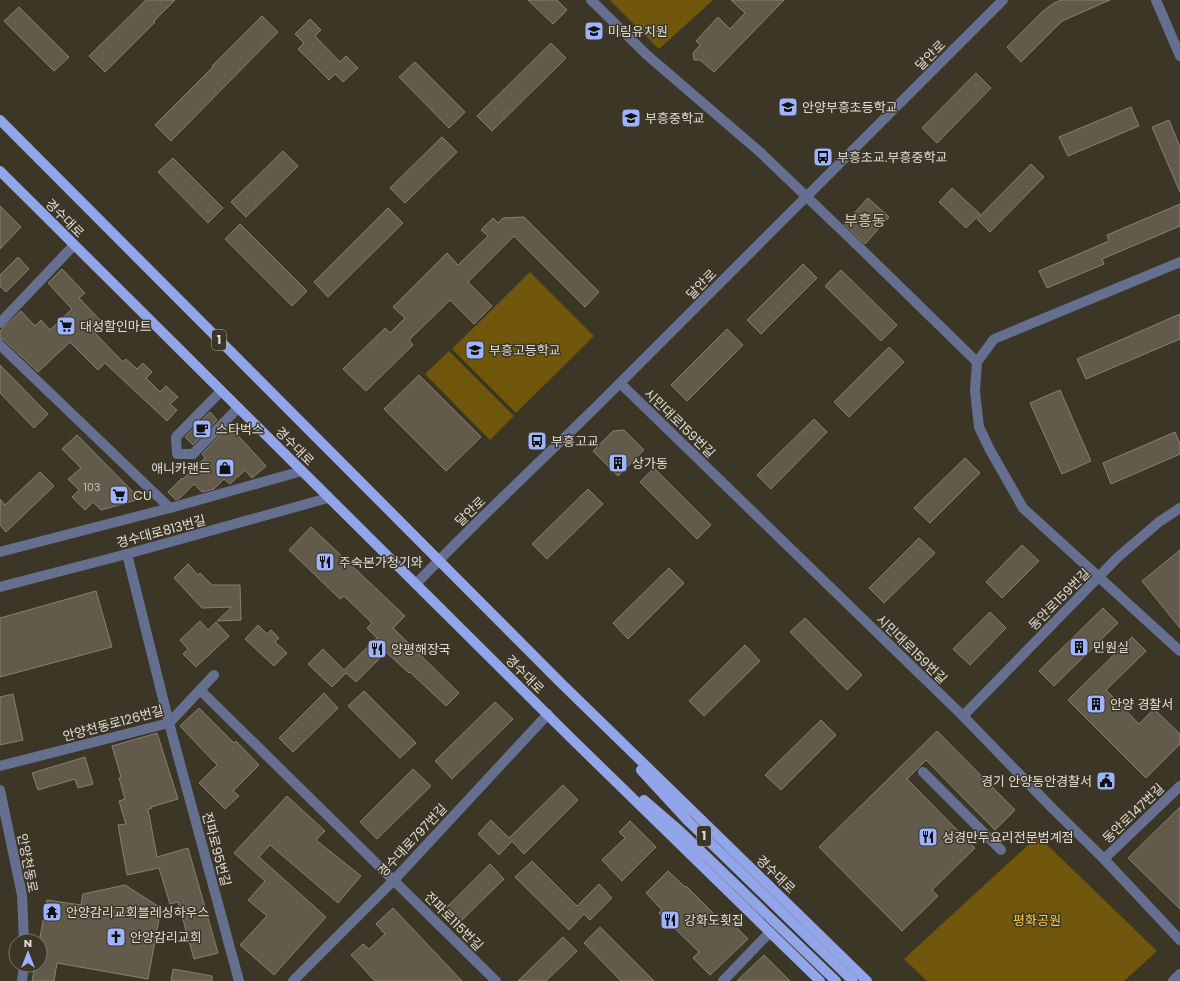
<svg xmlns="http://www.w3.org/2000/svg" width="1180" height="981" viewBox="0 0 1180 981" font-family="Poppins,'Noto Sans KR',sans-serif">
<rect width="100%" height="100%" fill="#3c3627"/>
<g fill="#70570b">
<polygon points="610,0 713,0 659,49"/>
<polygon points="530,272 594,336 516,413 452,349"/>
<polygon points="449,351 514,416 490,440 425,374"/>
<polygon points="1038,836 1157,951 1124,981 927,981 904,959"/>
</g>
<g fill="#625b4c" stroke="#888170">
<polygon points="146,0 175,0 154,21 155,22 105,72 89,56"/>
<polygon points="528,0 557,0 567,10 553,24"/>
<polygon points="731,0 784,0 714,72 700,60 694,60 693,53 700,45 696,41 718,17 730,29 745,13"/>
<polygon points="1061,0 1110,0 1062,21 1021,62 1007,47 1043,11 1054,3"/>
<polygon points="19,7 69,57 54,71 4,21"/>
<polygon points="262,16 278,32 171,141 155,125 213,67 212,66"/>
<polygon points="310,19 321,30 315,36 340,62 346,56 358,68 343,82 335,74 329,80 298,49 304,43 295,34"/>
<polygon points="551,43 566,58 492,131 477,116"/>
<polygon points="415,62 465,112 449,128 399,77"/>
<polygon points="976,73 991,88 937,143 922,128"/>
<polygon points="1131,107 1139,126 1068,156 1059,137"/>
<polygon points="1169,120 1180,147 1180,192 1152,127"/>
<polygon points="442,137 457,152 405,203 390,188"/>
<polygon points="283,151 298,166 246,217 231,202"/>
<polygon points="173,158 223,208 208,223 158,172"/>
<polygon points="1031,164 1044,177 990,232 977,219"/>
<polygon points="952,188 980,214 966,228 939,202"/>
<polygon points="868,198 889,217 865,244 844,224"/>
<polygon points="1180,204 1180,226 1102,259 1104,264 1047,288 1039,271 1109,241 1107,235"/>
<polygon points="0,206 21,227 0,249"/>
<polygon points="388,208 403,223 328,297 314,282"/>
<polygon points="524,217 599,292 585,307 514,236 468,282 492,306 474,324 450,300 409,340 413,345 366,391 343,369 385,328 390,333 405,318 393,307 447,253 458,265 488,236 481,230 493,218 498,223 503,218"/>
<polygon points="240,224 307,291 292,306 225,239"/>
<polygon points="18,257 29,269 6,292 0,286 0,275"/>
<polygon points="803,264 817,278 761,334 747,320"/>
<polygon points="62,269 85,293 79,298 101,321 92,330 123,362 126,359 137,369 143,363 152,372 146,378 160,392 166,386 178,397 170,404 177,410 167,421 105,363 98,370 70,342 38,372 4,340 0,339 0,331 21,311 35,326 41,320 50,330 72,309 48,283"/>
<polygon points="841,270 897,325 881,341 825,286"/>
<polygon points="1180,314 1180,339 1086,379 1077,359"/>
<polygon points="727,329 743,345 687,401 671,385"/>
<polygon points="889,347 904,362 849,417 834,402"/>
<polygon points="0,365 48,414 34,428 0,393"/>
<polygon points="419,375 481,437 446,471 384,409"/>
<polygon points="1060,390 1091,461 1062,474 1030,403"/>
<polygon points="210,412 217,420 193,445 185,437"/>
<polygon points="814,419 827,432 771,489 757,475"/>
<polygon points="231,428 266,466 252,478 245,470 230,484 224,479 214,489 202,492 194,484 180,498 176,500 168,492 182,478 183,479 205,458 202,454 226,429 228,431"/>
<polygon points="624,430 644,450 618,476 593,451 613,431"/>
<polygon points="1175,432 1180,444 1180,454 1111,484 1103,463"/>
<polygon points="77,435 140,499 101,510 93,502 85,510 72,497 79,490 68,479 81,468 62,449"/>
<polygon points="965,458 980,473 930,523 914,508"/>
<polygon points="654,468 711,525 697,539 640,482"/>
<polygon points="40,472 54,486 6,532 0,525 0,499 5,505"/>
<polygon points="588,489 603,504 547,559 532,544"/>
<polygon points="311,527 405,616 393,628 459,693 446,706 410,672 409,673 386,652 356,682 346,673 332,687 308,664 323,649 344,670 377,638 367,628 372,623 344,596 340,599 289,550"/>
<polygon points="919,538 935,553 884,603 869,588"/>
<polygon points="1022,545 1039,561 1002,598 986,582"/>
<polygon points="1180,550 1180,628 1142,581"/>
<polygon points="188,564 198,575 200,573 212,585 240,585 241,620 217,621 232,607 202,608 174,578"/>
<polygon points="669,568 684,583 628,639 613,623"/>
<polygon points="96,591 112,647 0,677 0,618"/>
<polygon points="1103,608 1118,623 1054,686 1039,671"/>
<polygon points="990,612 1006,628 970,665 953,649"/>
<polygon points="805,618 862,675 847,690 790,632"/>
<polygon points="200,621 208,630 216,622 229,636 196,667 183,654 188,649 180,640"/>
<polygon points="258,625 267,634 271,630 279,638 275,642 287,653 274,666 245,639"/>
<polygon points="1132,637 1146,651 1106,690 1139,724 1154,709 1180,734 1180,744 1146,778 1068,700"/>
<polygon points="745,645 760,661 704,716 689,701"/>
<polygon points="364,691 416,743 400,758 348,706"/>
<polygon points="324,693 338,708 293,752 279,738"/>
<polygon points="13,694 23,740 0,745 0,697"/>
<polygon points="495,702 513,719 452,779 435,761"/>
<polygon points="199,708 234,743 236,741 259,765 233,791 239,796 225,809 199,783 217,765 180,726"/>
<polygon points="821,720 836,735 781,790 765,775"/>
<polygon points="937,731 1015,810 995,830 926,760 907,779 975,848 932,890 938,896 902,931 819,847"/>
<polygon points="157,733 178,799 151,807 152,808 148,809 157,857 188,848 218,953 194,959 178,902 170,904 159,868 127,875 118,825 126,824 119,801 125,799 119,778 121,777 112,746"/>
<polygon points="85,757 93,784 78,788 75,779 38,790 32,773"/>
<polygon points="413,769 431,786 377,839 360,822"/>
<polygon points="563,785 578,800 524,854 512,841 499,855 478,834 491,820 509,838"/>
<polygon points="287,796 325,831 316,840 361,876 338,903 270,845 259,857 326,917 274,975 240,945 267,916 248,900 265,881 234,853"/>
<polygon points="1180,807 1180,909 1128,858"/>
<polygon points="630,821 656,847 622,881 602,860 625,838 619,832"/>
<polygon points="532,861 577,906 599,884 612,898 590,920 584,914 569,930 515,877"/>
<polygon points="490,864 504,879 461,921 447,907"/>
<polygon points="668,871 685,887 686,886 726,926 731,922 748,939 710,975 693,958 699,952 659,913 662,910 646,893"/>
<polygon points="125,885 161,908 148,979 57,963 54,981 32,981 35,965 40,965 40,937 47,900 81,905 83,894"/>
<polygon points="393,908 445,963 462,981 375,981 351,955 363,944 369,949 385,934 376,924"/>
<polygon points="600,927 654,981 621,981 584,943"/>
<polygon points="563,937 577,951 546,981 518,981"/>
<polygon points="764,955 790,981 737,981"/>
<polygon points="173,969 212,976 212,981 171,981"/>
</g>
<g fill="none" stroke-linecap="round" stroke-linejoin="round">
<g stroke="#656f90" stroke-width="10">
<polyline points="591,0 647,55 761,153"/>
<polyline points="1156,0 1180,56"/>
<polyline points="856,244 977,362 975,391 979,427 990,450 1023,508 1180,651"/>
<polyline points="0,323 74,245"/>
<polyline points="0,345 170,508"/>
<polyline points="977,362 994,339 1180,262"/>
<polyline points="620,383 963,716 1052,808 1104,859 1180,940"/>
<polyline points="221,391 176,437 177,454 193,454 238,408"/>
<polyline points="0,552 170,508 302,471"/>
<polyline points="127,554 169,723 239,981"/>
<path d="M 416,584 C 475,522 539,463 600,403 C 734,269 869,135 1003,0"/>
<polyline points="0,587 127,554 328,498"/>
<polyline points="200,690 496,981"/>
<polyline points="963,716 1118,557 1159,522 1180,508"/>
<polyline points="0,766 169,723 214,675"/>
<polyline points="923,772 1001,850"/>
<polyline points="0,790 22,895 24,941"/>
<polyline points="1104,859 1180,786"/>
<polyline points="22,981 24,965"/>
<polyline points="293,981 394,880 548,714"/>
<polyline points="723,981 770,932"/>
<polyline points="1173,981 1180,974"/>
</g>
<g stroke="#92a5e9" stroke-width="10">
<polyline points="0,120 563,685 867,981"/>
<polyline points="0,171 572,739 820,981"/>
<polyline points="641,770 688,821 853,981"/>
<polyline points="644,800 680,831 836,981"/>
</g>
<polyline stroke="#656f90" stroke-width="10" points="761,153 856,244"/>
</g>
<defs>
<symbol id="school-square" viewBox="-11 -11 22 22"><rect x="-9" y="-9" width="18" height="18" rx="4" fill="#9fb3fd" stroke="#3c3627"/><path d="M0-5L7-2L0 1L-7-2ZM-4 1L0 2.5L4 1V4Q0 6-4 4Z" fill="#111"/></symbol>
<symbol id="bus-square" viewBox="-11 -11 22 22"><rect x="-9" y="-9" width="18" height="18" rx="4" fill="#9fb3fd" stroke="#3c3627"/><path d="M-5-6H5V4H4V6H2V4H-2V6H-4V4H-5ZM-3.5-4V0h7V-4ZM-3.5 1.2v1.5H-2V1.2ZM2 1.2v1.5H3.5V1.2Z" fill="#111"/></symbol>
<symbol id="supermarket-square" viewBox="-11 -11 22 22"><rect x="-9" y="-9" width="18" height="18" rx="4" fill="#9fb3fd" stroke="#3c3627"/><path d="M-6-5.5h2.5l.6 2H6L4.5 2H-2.5L-4.4-4H-6ZM-1.5 3.2a1.3 1.3 0 1 0 .1 0ZM3 3.2a1.3 1.3 0 1 0 .1 0Z" fill="#111"/></symbol>
<symbol id="cafe-square" viewBox="-11 -11 22 22"><rect x="-9" y="-9" width="18" height="18" rx="4" fill="#9fb3fd" stroke="#3c3627"/><path d="M-5.5-4.5H6V0H3Q3 3.5 0 3.5H-2.5Q-5.5 3.5-5.5 0ZM3-3.2v2h1.7v-2ZM-6 4.5H4V6H-6Z" fill="#111"/></symbol>
<symbol id="building-square" viewBox="-11 -11 22 22"><rect x="-9" y="-9" width="18" height="18" rx="4" fill="#9fb3fd" stroke="#3c3627"/><path d="M-4-6H4V6H1V3H-1V6H-4ZM-2.5-4.3h1.7v1.8h-1.7ZM.8-4.3h1.7v1.8H.8ZM-2.5-1h1.7V.8h-1.7ZM.8-1h1.7V.8H.8Z" fill="#111"/></symbol>
<symbol id="shop-square" viewBox="-11 -11 22 22"><rect x="-9" y="-9" width="18" height="18" rx="4" fill="#9fb3fd" stroke="#3c3627"/><path d="M-5-2.5h2.3a2.7 3.5 0 0 1 5.4 0H5L5.5 6h-11ZM-1.5-2.5h3a1.5 2.3 0 0 0-3 0Z" fill="#111"/></symbol>
<symbol id="restaurant-square" viewBox="-11 -11 22 22"><rect x="-9" y="-9" width="18" height="18" rx="4" fill="#9fb3fd" stroke="#3c3627"/><path d="M-5-6h1v4h1v-4h1v4h1v-4h1v5L-1.5 .5V6h-2V.5L-5-1ZM5-6V6H3V1.5H1.5Q1.5-4 5-6Z" fill="#111"/></symbol>
<symbol id="civic-square" viewBox="-11 -11 22 22"><rect x="-9" y="-9" width="18" height="18" rx="4" fill="#9fb3fd" stroke="#3c3627"/><path d="M-.6-6.5H3V-4.5H.6V-3L4-1V1h2V6H-6V1h2V-1L-.6-3ZM-1.2 2.5V6h2.4V2.5Z" fill="#111"/></symbol>
<symbol id="temple-square" viewBox="-11 -11 22 22"><rect x="-9" y="-9" width="18" height="18" rx="4" fill="#9fb3fd" stroke="#3c3627"/><path d="M0-6L5-2H3V0L6.5 2.5H4V6H1.5V3h-3V6H-4V2.5H-6.5L-3 0V-2H-5Z" fill="#111"/></symbol>
<symbol id="church-square" viewBox="-11 -11 22 22"><rect x="-9" y="-9" width="18" height="18" rx="4" fill="#9fb3fd" stroke="#3c3627"/><path d="M-1.2-6h2.4v3.5h3.3v2.4h-3.3V6h-2.4V-.1h-3.3v-2.4h3.3Z" fill="#111"/></symbol>
</defs>
<g fill-rule="evenodd">
<use href="#school-square" x="583" y="20" width="22" height="22"/>
<use href="#school-square" x="777" y="96" width="22" height="22"/>
<use href="#school-square" x="620" y="107" width="22" height="22"/>
<use href="#bus-square" x="812" y="146" width="22" height="22"/>
<use href="#supermarket-square" x="55" y="315" width="22" height="22"/>
<use href="#school-square" x="464" y="339" width="22" height="22"/>
<use href="#cafe-square" x="191" y="418" width="22" height="22"/>
<use href="#bus-square" x="526" y="430" width="22" height="22"/>
<use href="#building-square" x="607" y="452" width="22" height="22"/>
<use href="#shop-square" x="214" y="457" width="22" height="22"/>
<use href="#supermarket-square" x="108" y="484" width="22" height="22"/>
<use href="#restaurant-square" x="314" y="551" width="22" height="22"/>
<use href="#building-square" x="1068" y="636" width="22" height="22"/>
<use href="#restaurant-square" x="366" y="638" width="22" height="22"/>
<use href="#building-square" x="1085" y="693" width="22" height="22"/>
<use href="#civic-square" x="1095" y="770" width="22" height="22"/>
<use href="#restaurant-square" x="917" y="826" width="22" height="22"/>
<use href="#temple-square" x="41" y="901" width="22" height="22"/>
<use href="#restaurant-square" x="659" y="909" width="22" height="22"/>
<use href="#church-square" x="105" y="926" width="22" height="22"/>
</g>
<g text-anchor="middle" stroke-width="3" stroke-linejoin="round" paint-order="stroke">
<g font-size="11" fill="#c0bcb1">
<text x="92" y="491">103</text>
</g>
<g fill="#3c3627" stroke="#afaa9f" stroke-width="1">
<rect x="212" y="330" width="14" height="20" rx="3"/>
<rect x="697" y="826" width="14" height="20" rx="3"/>
</g>
<g font-size="12" font-weight="bold" fill="#e0dcd3">
<text x="219" y="344">1</text>
<text x="704" y="840">1</text>
</g>
<g font-size="13" fill="#e0dcd3" stroke="#3c3627" text-anchor="start">
<text x="608" y="36">미림유치원</text>
<text x="802" y="112">안양부흥초등학교</text>
<text x="645" y="123">부흥중학교</text>
<text x="837" y="162">부흥초교.부흥중학교</text>
<text x="80" y="331">대성할인마트</text>
<text x="489" y="355">부흥고등학교</text>
<text x="216" y="434">스타벅스</text>
<text x="551" y="446">부흥고교</text>
<text x="632" y="468">상가동</text>
<text x="211" y="473" text-anchor="end">애니카랜드</text>
<text x="133" y="500">CU</text>
<text x="339" y="567">주숙본가청기와</text>
<text x="1093" y="652">민원실</text>
<text x="391" y="654">양평해장국</text>
<text x="1110" y="709">안양 경찰서</text>
<text x="1092" y="786" text-anchor="end">경기 안양동안경찰서</text>
<text x="942" y="842">성경만두요리전문범계점</text>
<text x="66" y="917">안양감리교회블레싱하우스</text>
<text x="684" y="925">강화도횟집</text>
<text x="130" y="942">안양감리교회</text>
</g>
<g font-size="13" fill="#e0dcd3" stroke="#3c3627">
<text transform="translate(930 55) rotate(-45)" y="5">달안로</text>
<text transform="translate(65 218) rotate(45)" y="5">경수대로</text>
<text transform="translate(701 284) rotate(-45)" y="5">달안로</text>
<text transform="translate(680 423) rotate(44)" y="5">시민대로159번길</text>
<text transform="translate(295 446) rotate(45)" y="5">경수대로</text>
<text transform="translate(470 511) rotate(-44)" y="5">달안로</text>
<text transform="translate(161 531) rotate(-15)" y="5">경수대로813번길</text>
<text transform="translate(1059 599) rotate(-45)" y="5">동안로159번길</text>
<text transform="translate(912 649) rotate(44)" y="5">시민대로159번길</text>
<text transform="translate(525 674) rotate(45)" y="5">경수대로</text>
<text transform="translate(113 723) rotate(-15)" y="5">안양천동로126번길</text>
<text transform="translate(1133 813) rotate(-44)" y="5">동안로147번길</text>
<text transform="translate(412 840) rotate(-47)" y="5">경수대로797번길</text>
<text transform="translate(217 849) rotate(75)" y="5">전파로95번길</text>
<text transform="translate(28 863) rotate(79)" y="5">안양천동로</text>
<text transform="translate(776 874) rotate(44)" y="5">경수대로</text>
<text transform="translate(454 921) rotate(45)" y="5">전파로115번길</text>
</g>
<g font-size="13" fill="#fccc4f" stroke="#3c3627">
<text x="1037" y="925">평화공원</text>
</g>
<g font-size="15" fill="#d2cab8" stroke="#3c3627">
<text x="865" y="226">부흥동</text>
</g>
</g>
<g transform="translate(28 953)"><circle r="19" fill="#3c3627" stroke="#7e786c"/>
<path d="M0-3L7 15L0 10L-7 15Z" fill="#9fb3fd"/>
<text y="-6" font-size="11" font-weight="bold" text-anchor="middle" fill="#e0dcd3">N</text>
</g>
</svg>
